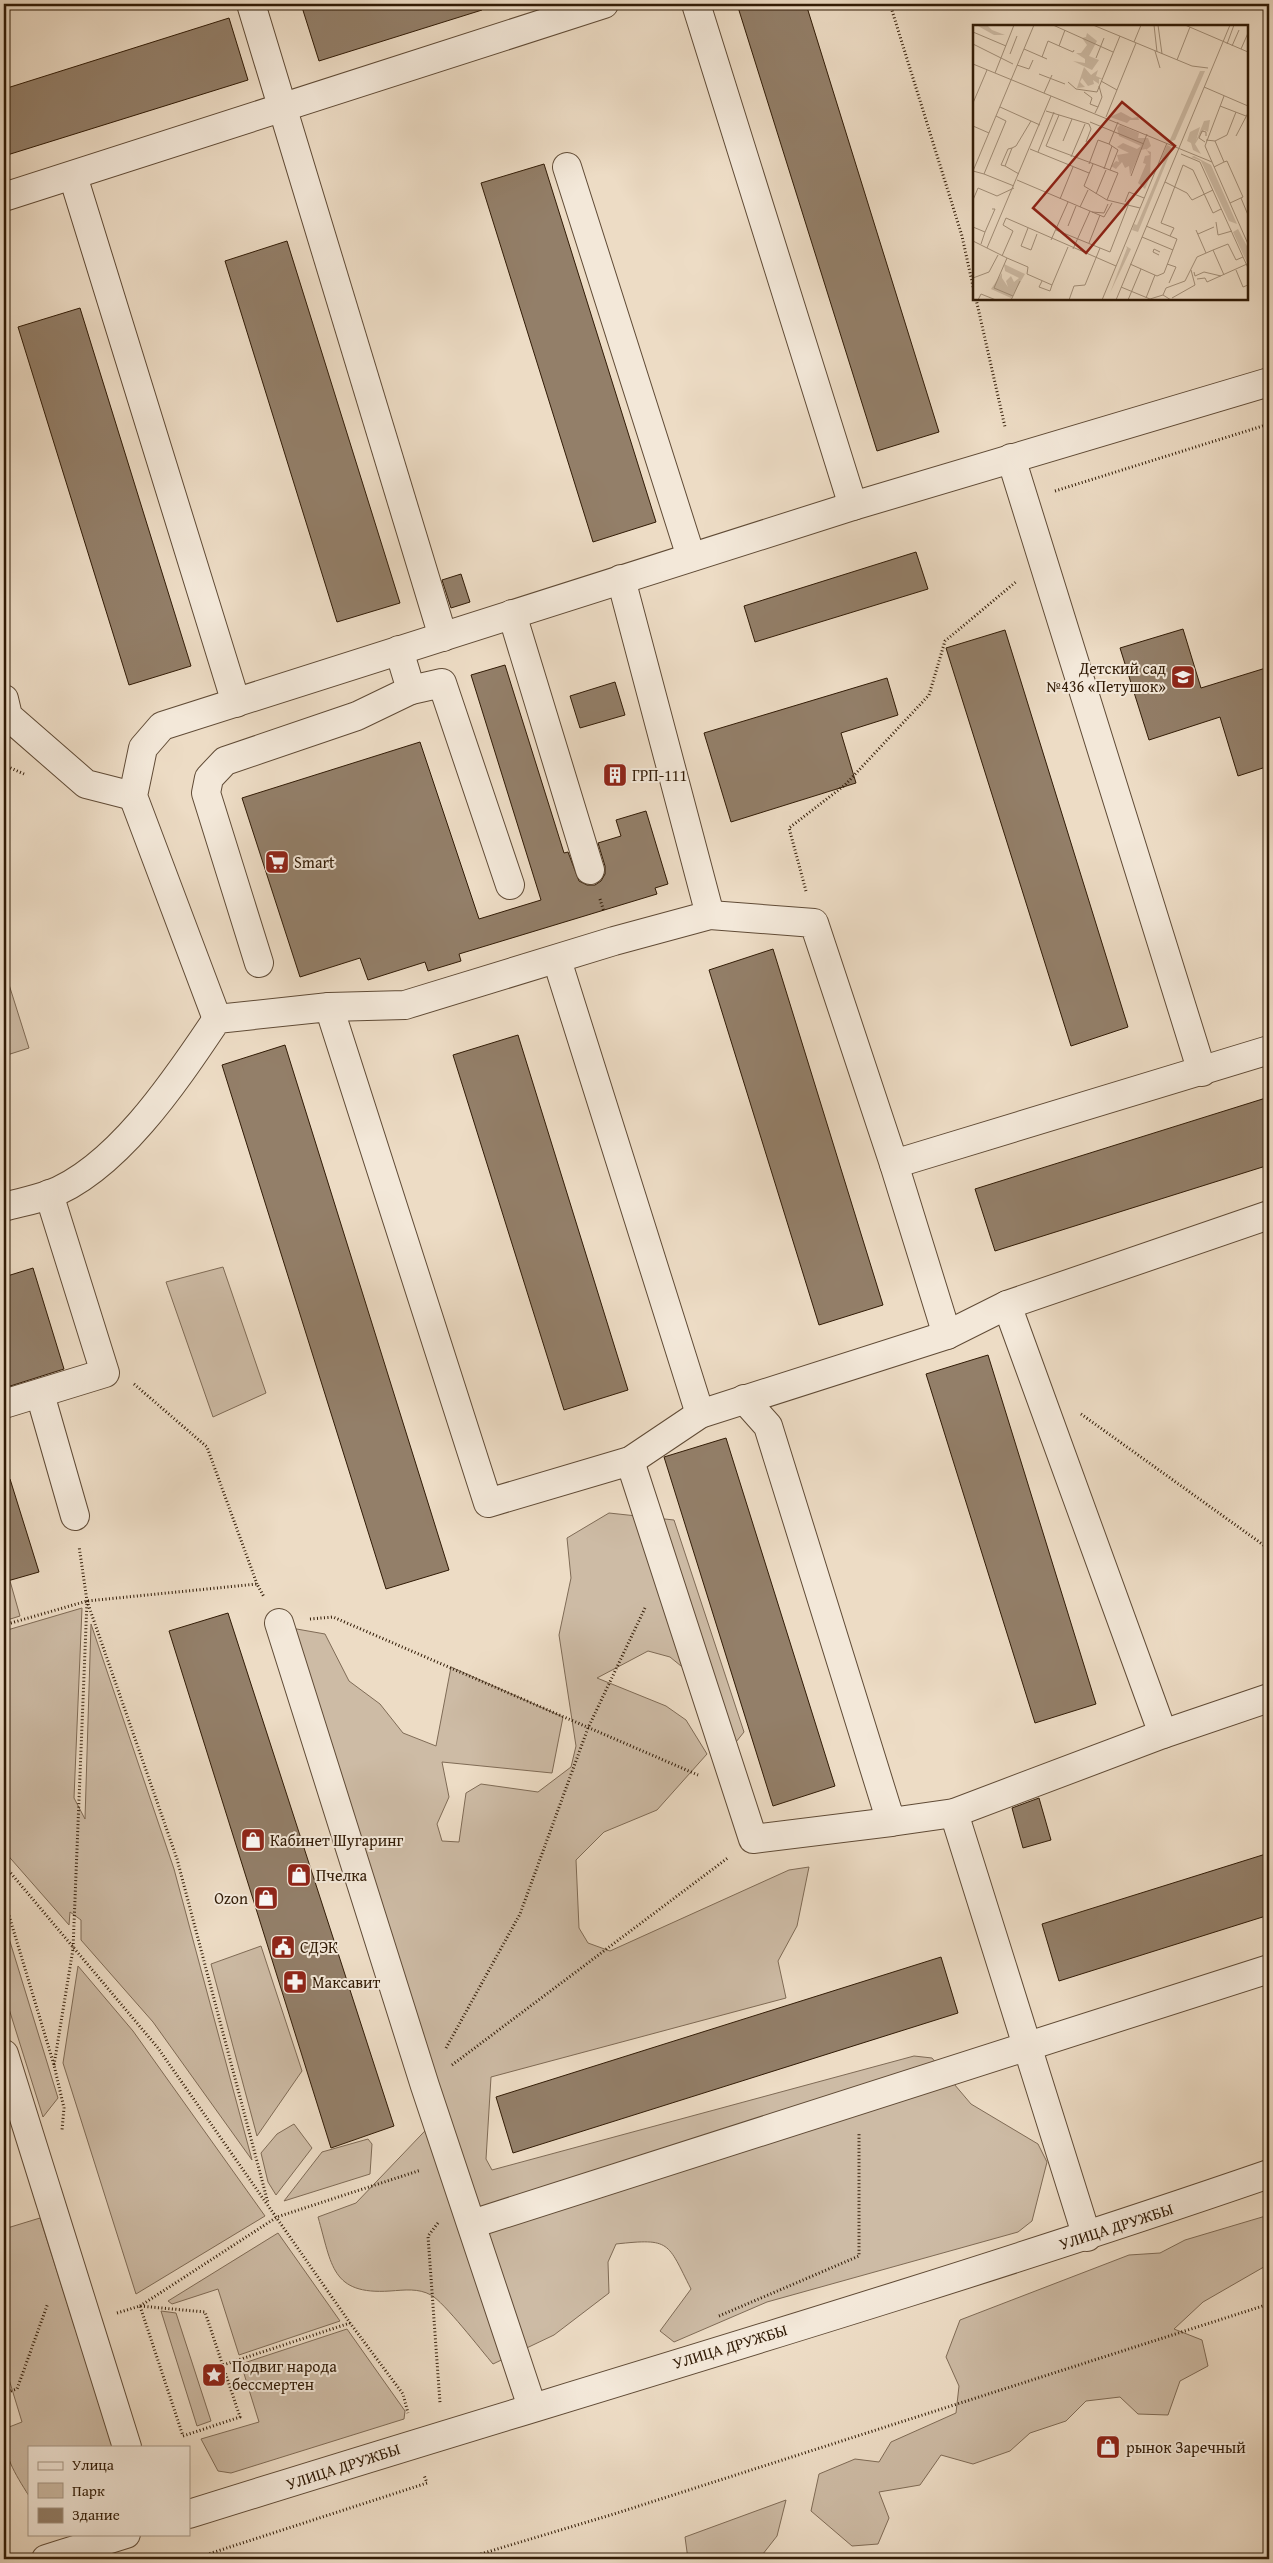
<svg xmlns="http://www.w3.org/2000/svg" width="1273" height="2563" viewBox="0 0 1273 2563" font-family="'Gentium Book Plus',serif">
<rect width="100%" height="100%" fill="#eddcc5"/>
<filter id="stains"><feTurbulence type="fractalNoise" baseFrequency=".004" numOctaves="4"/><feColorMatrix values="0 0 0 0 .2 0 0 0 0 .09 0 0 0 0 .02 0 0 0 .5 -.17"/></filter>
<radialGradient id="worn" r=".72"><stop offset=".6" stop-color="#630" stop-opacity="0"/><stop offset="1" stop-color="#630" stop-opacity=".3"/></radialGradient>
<g fill="#cdbba5" stroke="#7f6b56">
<polygon points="6,975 29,1048 4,1056 4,976"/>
<polygon points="223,1267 266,1393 213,1417 166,1282"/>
<path d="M 609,1513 L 674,1520 L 744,1732 L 732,1747 L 692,1675 L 670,1657 L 648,1651 L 597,1678 L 666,1706 L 686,1720 L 707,1754 L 657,1810 L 604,1832 L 576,1860 L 579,1928 L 588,1943 L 610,1951 L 789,1870 L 809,1867 L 797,1926 L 778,1961 L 786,1998 L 491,2077 L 486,2159 L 492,2170 L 914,2056 L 932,2058 L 971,2104 L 1038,2144 L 1047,2162 L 1032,2221 L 1018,2232 L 767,2302 L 674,2342 L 660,2331 L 691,2289 C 667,2242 671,2238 616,2244 L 608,2262 L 609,2293 L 554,2335 L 493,2364 C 481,2350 444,2302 431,2295 C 418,2288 405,2290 390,2291 C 331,2295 332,2265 318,2217 L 356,2203 L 443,2112 L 291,1628 L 325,1634 L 349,1681 L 380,1704 L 403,1733 L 436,1746 L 451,1667 L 563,1717 L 552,1773 L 442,1762 L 449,1797 L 437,1824 L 442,1841 L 459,1842 L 466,1793 L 481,1784 L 538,1792 L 571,1767 L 576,1746 L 559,1635 L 571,1578 L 567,1538 Z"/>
<polygon points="10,1581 20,1616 4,1621 4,1583"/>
<polygon points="82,1608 74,1798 85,1819 91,1624 174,1869 252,2160 153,2022 81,1940 81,1920 70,1912 69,1925 4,1851 4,1631"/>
<polygon points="4,1922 58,2098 43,2117 4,1993"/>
<polygon points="261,1946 302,2071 257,2136 211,1964"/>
<polygon points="78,1966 133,2031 265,2216 136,2294 63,2063"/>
<polygon points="294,2124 312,2148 276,2195 268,2182 261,2153 277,2134"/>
<polygon points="368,2139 372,2144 370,2174 284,2201 322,2152"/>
<polygon points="1269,2215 1269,2264 1203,2302 1174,2329 1202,2340 1208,2366 1180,2381 1168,2415 1138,2414 1120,2397 1086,2401 1066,2421 1030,2433 1010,2451 973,2464 941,2455 920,2485 879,2492 889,2518 878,2544 852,2546 811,2511 819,2474 855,2459 879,2462 891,2442 956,2413 959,2386 946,2357 960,2320 1129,2255 1160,2253 1185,2240"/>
<path d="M 40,2218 L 113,2447 L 29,2447 L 29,2496 C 14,2472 4,2457 4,2429 L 22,2422 L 4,2363 L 4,2229 Z"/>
<polygon points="278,2233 340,2321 239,2355 218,2289 172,2304 168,2301"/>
<polygon points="161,2311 176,2313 211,2421 197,2426"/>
<polygon points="347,2329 405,2411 404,2419 231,2473 218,2471 201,2439 259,2422 241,2364"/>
<polygon points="786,2500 777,2536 759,2559 688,2559 685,2537"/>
</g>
<g fill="#937f69" stroke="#311b06">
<polygon points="301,4 481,4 482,10 319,61"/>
<polygon points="737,4 806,4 939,432 877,451"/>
<polygon points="229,18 248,80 4,156 4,89"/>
<polygon points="544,164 656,522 593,542 481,183"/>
<polygon points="287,241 400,603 337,622 225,261"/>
<polygon points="80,308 191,666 129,685 18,327"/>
<polygon points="916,552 928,589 755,642 744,606"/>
<polygon points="461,574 470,602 451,608 442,580"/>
<polygon points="1183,629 1201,688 1269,667 1269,766 1238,776 1220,717 1149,740 1120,648"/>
<polygon points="1005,630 1128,1027 1071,1046 946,648"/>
<polygon points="505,665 564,853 568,852 579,881 587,885 595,885 601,881 605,874 605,866 598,843 621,836 616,820 646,811 668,884 655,888 657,894 459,954 461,961 428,971 425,962 368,980 360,958 300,977 242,798 420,742 479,919 541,900 471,675"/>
<polygon points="887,678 898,715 841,733 856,783 731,822 704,733"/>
<polygon points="615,682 625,715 580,728 570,696"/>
<polygon points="773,949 883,1305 819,1325 709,970"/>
<polygon points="518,1035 628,1390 564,1410 453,1055"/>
<polygon points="285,1045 449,1570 386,1589 222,1065"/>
<polygon points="1269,1097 1269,1165 995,1251 975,1189"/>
<polygon points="33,1268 64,1369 4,1388 4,1277"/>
<polygon points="988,1355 1096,1704 1035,1723 926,1374"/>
<polygon points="726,1438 835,1786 773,1806 664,1457"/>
<polygon points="10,1479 39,1572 4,1582 4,1480"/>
<polygon points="228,1613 394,2126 331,2148 169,1631"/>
<polygon points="1039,1798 1051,1840 1023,1848 1012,1808"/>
<polygon points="1269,1853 1269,1915 1059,1981 1042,1924"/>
<polygon points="941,1957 958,2013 513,2153 496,2097"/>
</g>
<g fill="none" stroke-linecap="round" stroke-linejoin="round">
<defs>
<g id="minor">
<polyline points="251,4 443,637"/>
<polyline points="696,4 853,506"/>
<polyline points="567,167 691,557"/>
<polyline points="73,176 236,703"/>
<polyline points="4,197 604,4"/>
<polyline points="1011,458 1202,1072"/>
<polyline points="621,579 710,915"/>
<polyline points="512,614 590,870"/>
<polyline points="411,690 442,683 510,885"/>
<polyline points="4,699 8,716 86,784 133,796"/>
<polyline points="557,960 700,1414"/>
<polyline points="259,963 206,793 209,778 225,761 357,716 411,690 399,650"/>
<polyline points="329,1007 405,1005 614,941 710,915 814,923 894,1164 947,1335"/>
<polyline points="217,1019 133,796 143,748 162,726 853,506 1269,382"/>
<polyline points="894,1164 1269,1050"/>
<path d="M 4,1207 C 18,1203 34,1200 48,1195 C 117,1170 178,1077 217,1019 L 329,1007 L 488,1503 L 630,1461 L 700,1414 L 947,1335 L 1007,1305 L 1269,1215"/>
<polyline points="40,1394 75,1516"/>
<polyline points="744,1399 768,1426 891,1822 954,1813 1163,1734 1007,1305"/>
<polyline points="4,1404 105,1373 49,1194"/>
<polyline points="630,1461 753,1839 891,1822"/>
<polyline points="279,1623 425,2086 532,2407"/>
<polyline points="1163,1734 1269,1698"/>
<polyline points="954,1813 1087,2237"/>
<polyline points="4,2054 127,2447"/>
<polyline points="472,2224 1269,1969"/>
<path d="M 189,2514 C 549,2401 912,2297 1269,2174"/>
<polyline points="46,2559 126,2534"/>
</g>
</defs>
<use href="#minor" stroke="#604b36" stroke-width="30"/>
<g stroke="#311b06" stroke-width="3" stroke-dasharray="1 2.5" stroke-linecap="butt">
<polyline points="890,4 962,236 974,291"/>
<polyline points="976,299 1005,427"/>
<polyline points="1055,491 1269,424"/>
<polyline points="4,765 24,774"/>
<polyline points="806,891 789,828 845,785 929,695 945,641 1017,581"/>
<polyline points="600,899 604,912"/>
<polyline points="134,1384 207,1447 257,1584"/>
<polyline points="1081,1414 1269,1549"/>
<polyline points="87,1601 177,1859 268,2203"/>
<polyline points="310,1619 333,1617 698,1775"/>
<polyline points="4,1625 87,1601 257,1584 264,1597"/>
<polyline points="4,1865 158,2048 350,2323 403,2394 408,2413"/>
<polyline points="4,1899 54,2065 64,2108 62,2130"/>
<polyline points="446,2048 520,1914 588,1728 645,1608"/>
<polyline points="54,2065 73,1949 87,1601 79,1546"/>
<polyline points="452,2065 729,1857"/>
<polyline points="438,2223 428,2236 440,2403"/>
<polyline points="140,2306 277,2217 421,2170"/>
<polyline points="117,2313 140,2306 183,2436 240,2417 205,2312 140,2306"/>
<polyline points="719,2316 859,2256 859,2132"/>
<polyline points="223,2365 350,2323"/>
<polyline points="4,2393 17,2389 48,2303"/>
<polyline points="193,2559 427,2483 424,2475"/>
<polyline points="464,2559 614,2514 1269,2304"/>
</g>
<use href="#minor" stroke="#f3e8d9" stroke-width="28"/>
</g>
<defs>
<symbol id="school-square" viewBox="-11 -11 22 22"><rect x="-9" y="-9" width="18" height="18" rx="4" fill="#8f2418" stroke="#f3e8d9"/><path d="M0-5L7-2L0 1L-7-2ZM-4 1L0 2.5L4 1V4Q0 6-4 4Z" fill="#fff"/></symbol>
<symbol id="building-square" viewBox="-11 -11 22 22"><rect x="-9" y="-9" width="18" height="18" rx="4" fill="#8f2418" stroke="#f3e8d9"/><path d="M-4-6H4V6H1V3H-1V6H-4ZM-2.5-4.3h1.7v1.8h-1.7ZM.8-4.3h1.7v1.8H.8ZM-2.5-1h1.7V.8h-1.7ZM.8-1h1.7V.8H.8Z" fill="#fff"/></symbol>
<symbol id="supermarket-square" viewBox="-11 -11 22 22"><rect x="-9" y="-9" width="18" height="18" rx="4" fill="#8f2418" stroke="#f3e8d9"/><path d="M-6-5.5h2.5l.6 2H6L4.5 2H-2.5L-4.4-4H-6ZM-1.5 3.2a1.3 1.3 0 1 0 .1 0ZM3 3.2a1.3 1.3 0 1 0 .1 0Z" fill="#fff"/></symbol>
<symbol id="shop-square" viewBox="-11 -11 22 22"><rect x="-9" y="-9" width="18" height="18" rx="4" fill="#8f2418" stroke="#f3e8d9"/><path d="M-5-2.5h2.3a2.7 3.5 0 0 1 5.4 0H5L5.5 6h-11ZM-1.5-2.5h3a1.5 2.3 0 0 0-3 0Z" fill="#fff"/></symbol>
<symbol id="civic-square" viewBox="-11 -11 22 22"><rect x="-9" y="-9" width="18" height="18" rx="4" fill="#8f2418" stroke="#f3e8d9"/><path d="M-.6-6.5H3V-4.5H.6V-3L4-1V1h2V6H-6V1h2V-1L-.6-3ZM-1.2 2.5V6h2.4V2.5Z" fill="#fff"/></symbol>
<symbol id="pharmacy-square" viewBox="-11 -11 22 22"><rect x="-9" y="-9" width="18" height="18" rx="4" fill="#8f2418" stroke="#f3e8d9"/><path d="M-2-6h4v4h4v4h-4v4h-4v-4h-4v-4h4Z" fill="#fff"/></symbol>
<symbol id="sight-square" viewBox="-11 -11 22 22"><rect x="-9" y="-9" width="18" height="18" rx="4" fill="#8f2418" stroke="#f3e8d9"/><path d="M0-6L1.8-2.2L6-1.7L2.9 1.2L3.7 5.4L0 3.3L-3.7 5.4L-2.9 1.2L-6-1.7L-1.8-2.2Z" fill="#fff"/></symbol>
</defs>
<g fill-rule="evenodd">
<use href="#school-square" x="1169" y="663" width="28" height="28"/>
<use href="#building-square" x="601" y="761" width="28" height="28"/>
<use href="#supermarket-square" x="263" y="848" width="28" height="28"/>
<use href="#shop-square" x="239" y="1826" width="28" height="28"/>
<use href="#shop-square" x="285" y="1861" width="28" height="28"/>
<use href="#shop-square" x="252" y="1884" width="28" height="28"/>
<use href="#civic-square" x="269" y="1933" width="28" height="28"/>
<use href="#pharmacy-square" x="281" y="1968" width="28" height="28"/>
<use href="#sight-square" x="200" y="2361" width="28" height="28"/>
<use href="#shop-square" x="1094" y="2433" width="28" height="28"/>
</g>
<g text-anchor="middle" stroke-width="4" stroke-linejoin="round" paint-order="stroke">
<g font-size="16" fill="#311b06" stroke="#f3e8d9" text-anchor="start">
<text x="1166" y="674" text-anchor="end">Детский сад<tspan x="1166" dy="18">№436 «Петушок»</tspan></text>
<text x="632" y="781">ГРП-111</text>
<text x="294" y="868">Smart</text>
<text x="270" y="1846">Кабинет Шугаринг</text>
<text x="316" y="1881">Пчелка</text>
<text x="248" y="1904" text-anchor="end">Ozon</text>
<text x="300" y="1953">СДЭК</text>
<text x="312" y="1988">Максавит</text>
<text x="232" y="2372">Подвиг народа<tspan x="232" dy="18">бессмертен</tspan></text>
<text x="1126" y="2453">рынок Заречный</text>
</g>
<g font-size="16" fill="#311b06" stroke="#f3e8d9">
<text transform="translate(1116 2226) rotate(-18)" y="6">УЛИЦА ДРУЖБЫ</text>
<text transform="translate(730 2346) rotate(-17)" y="6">УЛИЦА ДРУЖБЫ</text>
<text transform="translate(343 2466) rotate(-18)" y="6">УЛИЦА ДРУЖБЫ</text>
</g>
</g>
<g transform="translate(973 25)">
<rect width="275" height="275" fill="#eddcc5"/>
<path d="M 14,0 L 19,5 L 32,10 L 21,10 L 5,1 ZM 114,8 L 124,16 L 116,31 L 126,35 L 119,45 L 100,36 L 112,38 L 112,34 L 103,28 L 108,28 L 114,20 L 109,13 L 113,12 ZM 111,42 L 118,50 L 125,45 L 123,51 L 130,54 L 126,54 L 126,59 L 120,55 L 121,59 L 115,61 L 109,53 L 107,57 L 112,62 L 104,63 ZM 232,46 L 202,115 L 196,117 L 227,46 ZM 148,87 L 159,93 L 165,92 L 166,95 L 157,95 L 154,98 L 137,92 ZM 237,95 L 235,107 L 231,105 L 222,119 L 228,129 L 220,125 L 218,118 L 214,116 L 217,107 L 227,102 L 223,116 L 231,96 ZM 147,100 L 166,108 L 165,113 L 175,113 L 178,121 L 173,125 L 178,127 L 177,152 L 172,164 L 165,158 L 173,139 L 170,138 L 172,131 L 177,130 L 173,124 L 168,125 L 157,150 L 156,141 L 152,143 L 149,137 L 143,144 L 138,141 L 143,136 L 146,137 L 144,130 L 156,128 L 144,122 L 150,118 L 164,124 L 168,121 L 146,111 L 144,103 ZM 194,120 L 198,122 L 198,126 L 165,207 L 159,205 L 161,199 L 164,200 L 191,136 L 188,134 ZM 221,131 L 238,140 L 264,199 L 256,196 L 228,136 L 218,132 ZM 265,204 L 275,223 L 275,240 L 260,207 ZM 153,221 L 158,224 L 137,268 L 154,223 ZM 31,239 L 52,249 L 38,273 L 18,264 L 29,248 L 29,253 L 35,262 L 33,256 L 38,251 L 41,257 L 46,253 L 32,246 Z" fill="#cdbba5"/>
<path fill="none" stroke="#a28f79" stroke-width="1" d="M 80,0 L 140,27M 120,0 L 219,41 L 235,43M 181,0 L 184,27M 185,0 L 189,29M 212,0 L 275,27M 0,7 L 33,21M 161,17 L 168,0M 0,19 L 40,39M 254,19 L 261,0M 86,21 L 92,5M 259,21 L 266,5M 51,24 L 74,34M 268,24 L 275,8M 182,26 L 187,43M 37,29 L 44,11M 69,32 L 75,16 L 100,27 L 101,25M 123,33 L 131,13M 204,35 L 217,2M 0,39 L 239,137M 44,40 L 56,44 L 60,35M 22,48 L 41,0M 66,49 L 92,59M 128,56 L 144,65M 95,57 L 103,64 L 124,67 L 147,11M 231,62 L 275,81M 111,67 L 119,73 L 117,79 L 125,82 L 122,88M 71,68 L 79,50M 251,71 L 232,121 L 275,219M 0,78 L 14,45M 247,81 L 273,91M 27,82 L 58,96M 125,82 L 129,72 L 126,61M 73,86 L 116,99 L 118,104 L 113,117M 86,90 L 73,121 L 145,148 L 134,175 L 167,183M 133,92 L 163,18M 117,97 L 171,119M 0,101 L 16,108M 263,111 L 275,88M 233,115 L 242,116 L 254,110 L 263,87M 90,116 L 99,94M 232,117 L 226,113 L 229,106 L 233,107 L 233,111M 136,119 L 145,97M 57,124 L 116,148M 65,127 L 81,87M 208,129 L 227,137 L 275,243M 98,132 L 112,99M 251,137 L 254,136 L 270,172 L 257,178M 116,139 L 125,115 L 136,119 L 139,121 L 131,144M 120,139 L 111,161 L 134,175M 32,141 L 28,140 L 35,124 L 39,123M 241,142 L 251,137 L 242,116M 137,145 L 145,125 L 139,121M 0,146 L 61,0M 0,146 L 11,149 L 33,96 L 23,91M 11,149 L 41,161M 46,149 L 32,141 L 39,123 L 43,121 L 58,96 L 67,100M 158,151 L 174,109M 44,155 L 131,192 L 139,178M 192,157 L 214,168 L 219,175 L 240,165M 123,169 L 133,145M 268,173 L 275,190M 87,174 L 100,142M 0,175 L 5,163 L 24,171 L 41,163M 152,177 L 156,167 L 171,173M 107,182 L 115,165M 119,187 L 131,188 L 135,179M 243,197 L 245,210 L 259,206M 95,201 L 103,181M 0,202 L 12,207 L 8,219M 55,203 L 48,221 L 58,225 L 64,209M 83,205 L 127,223 L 112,260 L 101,261 L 96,275M 223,205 L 233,228M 12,207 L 22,184 L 19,184M 225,209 L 241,202M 197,211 L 201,203 L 188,198 L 210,140 L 220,145 L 240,188 L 248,184M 169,212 L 200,225M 78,215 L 95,177M 0,216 L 34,233 L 21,263 L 40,271 L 38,275M 116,218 L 127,190M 14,223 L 78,71M 127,223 L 137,227 L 156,178M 100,224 L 117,186M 240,225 L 255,219 L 263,235 L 270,232M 186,230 L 180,227 L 181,224 L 187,227M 29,231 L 40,206 L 30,200 L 33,193 L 143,241M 34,233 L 55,242 L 54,249 L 79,260 L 95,222M 157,239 L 184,251 L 191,248 L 204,214 L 173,201M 194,239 L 203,242 L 196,258M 263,245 L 270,262 L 275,260M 221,247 L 222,251 L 231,247 L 248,251M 0,253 L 16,247 L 25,230M 224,254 L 232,253 L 234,257 L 274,239M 69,256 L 66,262 L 77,266 L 79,260M 148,262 L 177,274 L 190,270M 40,271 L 47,256M 173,273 L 182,250M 199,273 L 222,260 L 218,245M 5,275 L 8,269 L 23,275M 129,275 L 194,118M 143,275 L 257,0M 155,275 L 168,244M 198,275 L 190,270 L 193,263 L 212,256 L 224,232 L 240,225 L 251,250"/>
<path fill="#8f2418" fill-opacity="0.15" stroke="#8f2418" stroke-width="2.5" d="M 149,77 L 202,121 L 113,228 L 60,183 Z"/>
<rect width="275" height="275" fill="none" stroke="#311b06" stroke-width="2.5"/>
</g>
<rect width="1273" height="2563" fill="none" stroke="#eddcc5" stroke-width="20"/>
<rect x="5" y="5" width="1263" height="2553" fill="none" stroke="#311b06" stroke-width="2.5"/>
<rect x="10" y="10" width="1253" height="2543" fill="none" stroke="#311b06"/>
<rect x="28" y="2446" width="162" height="90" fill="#f3e8d9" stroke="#a59685"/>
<rect x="38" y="2462" width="25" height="8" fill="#f3e8d9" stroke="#a59685"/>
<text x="72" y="2470" font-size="15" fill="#311b06">Улица</text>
<rect x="38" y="2483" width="25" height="15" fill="#cdbba5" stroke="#a59685"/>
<text x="72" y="2496" font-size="15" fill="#311b06">Парк</text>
<rect x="38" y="2508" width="25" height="15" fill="#937f69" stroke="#a59685"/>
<text x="72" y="2520" font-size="15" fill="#311b06">Здание</text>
<rect width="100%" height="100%" filter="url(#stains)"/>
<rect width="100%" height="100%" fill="url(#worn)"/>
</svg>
